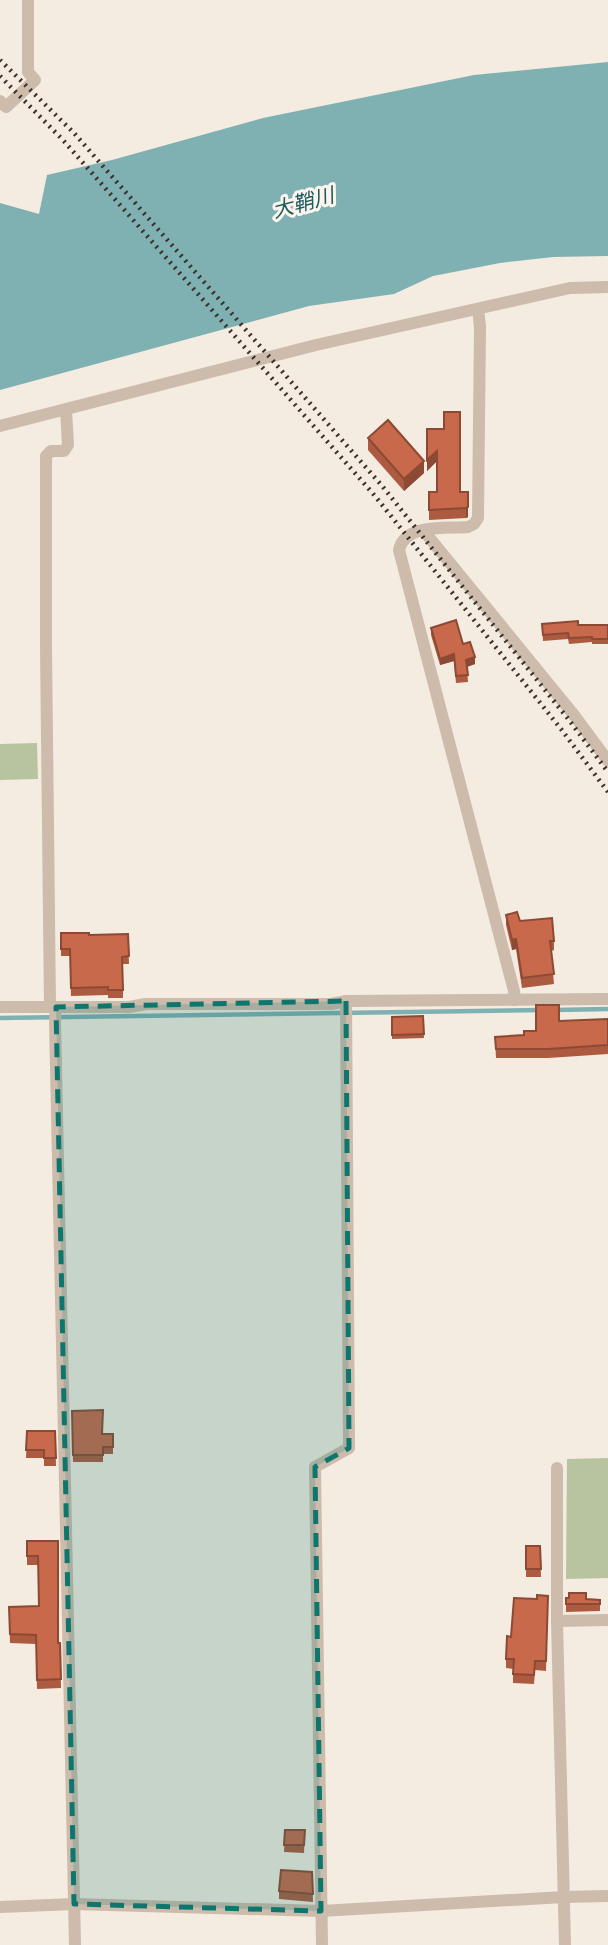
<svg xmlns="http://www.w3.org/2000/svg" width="608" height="1945" viewBox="0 0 608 1945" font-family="Rubik,'Noto Sans JP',sans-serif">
<rect width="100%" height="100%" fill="#f4ebe1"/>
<g fill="#b8c4a0">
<polygon points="37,743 38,779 0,780 0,744"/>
<polygon points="608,1458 608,1578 566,1579 567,1459"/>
</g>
<polygon fill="#7fb0b2" points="608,62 608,256 553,257 500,263 433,276 394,294 309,306 0,390 0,203 39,214 47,175 112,160 263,118 474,75"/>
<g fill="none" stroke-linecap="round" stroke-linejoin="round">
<g stroke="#7fb0b2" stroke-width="4.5">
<polyline points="554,1010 608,1009"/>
<polyline points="0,1018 542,1010"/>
</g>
<g stroke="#cdbbac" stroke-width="12">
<polyline points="0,101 6,107 35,80 28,72 28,0"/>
<path d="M 478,309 L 480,327 L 478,518 L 474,524 L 468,527 C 446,529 405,523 399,550 L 514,991 L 515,1000"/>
<polyline points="0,426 316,345 570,288 608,287"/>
<polyline points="423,530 574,715 608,761"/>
<polyline points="0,1007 129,1007 146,1004 331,1004 346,1001 608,999"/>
<polyline points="50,1007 46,646 46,456 51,451 64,451 68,445 66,410"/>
<polyline points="56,1007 55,1022 75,1945"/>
<polyline points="557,1468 557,1621 565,1945"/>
<polyline points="557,1621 608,1620"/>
<polyline points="0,1907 74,1904 321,1911 564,1897 608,1896"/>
<polyline points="322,1945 315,1467 349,1448 346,1001"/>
</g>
<g stroke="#3b302b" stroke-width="4.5" stroke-dasharray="2 5" stroke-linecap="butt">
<polyline points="0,60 74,133 383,487 569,720 608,772"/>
<polyline points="0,76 63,140 375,496 561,729 608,792"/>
</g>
</g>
<g fill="#ac5a40">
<polygon points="427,429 460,492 468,492 468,517 466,518 429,520 429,492 437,492 437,461 427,471"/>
<polygon points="368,438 424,473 404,491 368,450"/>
<polygon points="542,624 608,625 608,644 592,644 592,642 569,644 568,639 543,641"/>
<polygon points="431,628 463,644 475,664 467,667 468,682 456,683 454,661 440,665 431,635"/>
<polygon points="506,915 520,921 554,941 554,950 551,951 554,984 522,988 516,949 512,950 506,925"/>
<polygon points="61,933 89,935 128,934 129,964 123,964 123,998 108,998 108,995 71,996 70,956 61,956"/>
<polygon points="423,1016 424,1038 392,1039 392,1017"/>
<polygon points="608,1019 608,1054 548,1058 496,1058 495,1037 524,1035 559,1021"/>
<polygon points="72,1411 102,1434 113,1434 113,1454 103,1454 103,1462 73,1462"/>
<polygon points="27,1431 55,1431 56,1466 44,1466 44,1458 26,1458"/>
<polygon points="27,1541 58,1541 58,1643 60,1643 61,1688 37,1689 36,1644 10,1643 9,1607 38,1606 38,1565 27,1565"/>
<polygon points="526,1546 540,1546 541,1577 526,1577"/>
<polygon points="548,1596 546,1671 535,1670 534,1684 513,1683 513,1669 506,1668 506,1659 511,1637 537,1599"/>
<polygon points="566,1598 600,1600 600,1611 566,1612"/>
<polygon points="285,1830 305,1830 304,1853 284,1852"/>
<polygon points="312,1872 313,1902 279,1899 279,1891"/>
</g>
<g fill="#8c4a34">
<polygon points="437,451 437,461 427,471 427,460"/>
<polygon points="424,461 424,473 404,491 404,479"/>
<polygon points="468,507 468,517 466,518 466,508"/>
<polygon points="454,654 454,661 440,665 440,659"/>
<polygon points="475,657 475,664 466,667 466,660"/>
<polygon points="516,939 516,949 512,950 512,940"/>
</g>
<g fill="#c8694b" stroke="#8c4a34" stroke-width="2">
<polygon points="444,412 460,412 460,492 468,492 468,507 466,508 429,510 429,492 437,492 437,451 427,460 427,429 444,429"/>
<polygon points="388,420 424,461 404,479 368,438"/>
<polygon points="456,620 463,644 470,642 475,657 466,660 468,675 456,676 454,654 440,659 431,628"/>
<polygon points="578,621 578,625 608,625 608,639 592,639 592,637 569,638 568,633 543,635 542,624"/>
<polygon points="517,912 520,921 552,918 554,941 550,941 554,974 522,978 516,939 512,940 506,915"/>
<polygon points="61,933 89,933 89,935 128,934 129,956 122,957 123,990 108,990 108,987 71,988 70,949 61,949"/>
<polygon points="536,1005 559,1005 559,1021 608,1019 608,1045 548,1049 496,1049 495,1037 524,1035 524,1031 536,1031"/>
<polygon points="423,1016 424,1034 392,1035 392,1017"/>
<polygon points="103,1410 102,1434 113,1434 113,1447 103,1447 103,1455 73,1455 72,1411"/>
<polygon points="27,1431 55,1431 56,1458 44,1458 44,1450 26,1450"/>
<polygon points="27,1541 58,1541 58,1643 60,1643 61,1679 37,1680 36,1635 10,1634 9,1607 39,1606 38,1556 27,1556"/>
<polygon points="526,1546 540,1546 541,1569 526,1569"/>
<polygon points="569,1593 586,1593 586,1599 600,1600 600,1604 566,1604 566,1598 569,1598"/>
<polygon points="537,1595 548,1596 546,1661 535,1661 534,1675 513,1674 514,1659 506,1659 507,1636 511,1637 514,1598 537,1599"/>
<polygon points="285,1830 305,1830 304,1845 284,1845"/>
<polygon points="281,1870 312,1872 313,1894 279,1891"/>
</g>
<path fill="#0f766e" fill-opacity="0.2" stroke="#0f766e" stroke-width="5" stroke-dasharray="14 9" stroke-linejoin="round" d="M 346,1001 L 349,1448 L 315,1467 L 321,1911 L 74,1904 L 56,1007 Z"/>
<g text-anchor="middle" stroke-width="6" stroke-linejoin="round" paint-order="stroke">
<g font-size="21" font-style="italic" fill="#1f5a5e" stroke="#fbf5ee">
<text transform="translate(303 203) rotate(-15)" y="7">大鞘川</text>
</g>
</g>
</svg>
